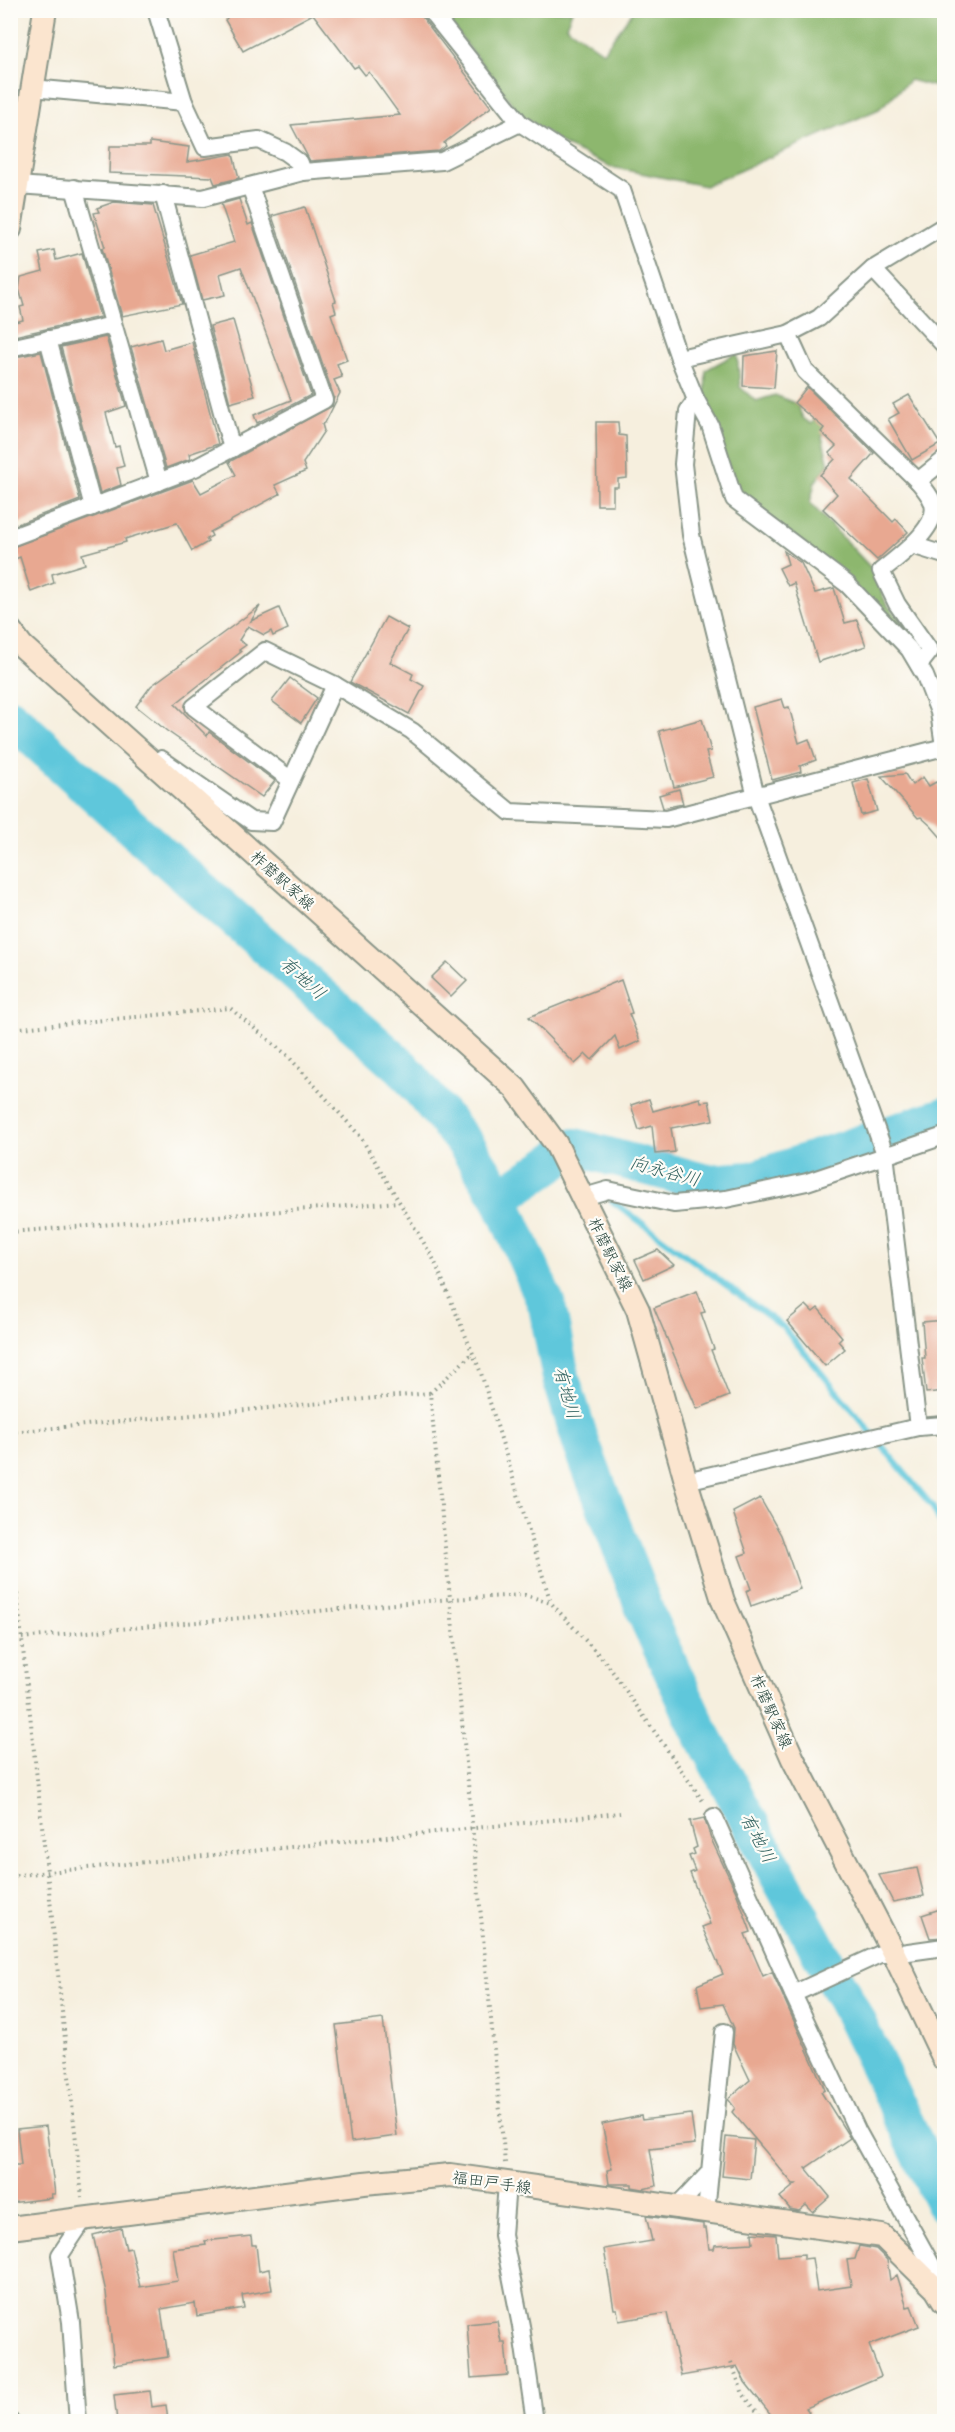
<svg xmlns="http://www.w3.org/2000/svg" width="955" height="2432" viewBox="0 0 955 2432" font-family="Delius,'Klee One',sans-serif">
<rect width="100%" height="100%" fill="#fdfcf7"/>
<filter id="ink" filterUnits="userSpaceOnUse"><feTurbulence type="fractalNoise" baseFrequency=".0167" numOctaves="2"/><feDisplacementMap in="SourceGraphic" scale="12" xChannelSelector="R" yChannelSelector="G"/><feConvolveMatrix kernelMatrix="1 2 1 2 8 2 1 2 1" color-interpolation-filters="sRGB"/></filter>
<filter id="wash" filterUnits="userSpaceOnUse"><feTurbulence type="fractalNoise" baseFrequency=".008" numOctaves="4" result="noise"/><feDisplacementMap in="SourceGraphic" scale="24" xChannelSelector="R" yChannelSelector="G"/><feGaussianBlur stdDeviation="1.35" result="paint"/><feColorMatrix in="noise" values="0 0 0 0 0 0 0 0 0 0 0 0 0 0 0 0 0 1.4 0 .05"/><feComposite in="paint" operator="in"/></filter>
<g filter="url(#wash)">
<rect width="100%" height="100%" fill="#f6efde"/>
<g fill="#8db76e" stroke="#567a51" stroke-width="1.5">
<polygon points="441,11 572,11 566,26 603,52 633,11 944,11 944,89 910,80 879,109 705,186 611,167 566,146 519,113"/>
<polygon points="737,353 740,387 756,401 775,395 797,404 803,418 811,424 829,405 837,412 822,437 829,464 815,482 810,503 872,569 886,603 920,644 914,647 738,496 705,398 706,370"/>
</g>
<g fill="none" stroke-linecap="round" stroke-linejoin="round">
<g stroke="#5fc7db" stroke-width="6">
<polyline points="607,1173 611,1157"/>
<polyline points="612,1201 783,1327 932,1506 944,1530"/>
</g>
<g stroke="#5fc7db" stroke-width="38">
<polyline points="10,717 169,861 402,1067 467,1146 500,1198 547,1306 561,1378 582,1446 649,1621 698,1727 850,2008 944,2204"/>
<polyline points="500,1198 575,1147 707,1183 752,1180 944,1116"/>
</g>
</g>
<g id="blocks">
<g fill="#e8a891">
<polygon points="223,10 420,10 422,17 491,107 444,143 446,146 439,151 310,161 291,125 400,115 369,72 365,75 358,66 354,68 313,14 243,51 225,20 227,18"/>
<polygon points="150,142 189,147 187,162 233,154 239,178 215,184 212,177 109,173 110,146 150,146"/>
<polygon points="239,199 248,225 252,223 311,395 257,423 254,415 291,400 241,267 220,274 225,295 202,300 190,255 234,242 221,204"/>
<polygon points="114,202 153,205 182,304 122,316 102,248 105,247 94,213 99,212 97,208"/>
<polygon points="305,207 336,301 333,302 336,312 331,314 347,360 337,364 342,377 334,380 340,393 325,423 322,424 324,431 303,463 306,471 275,485 280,494 210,532 212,536 206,539 208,542 192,551 177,523 125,539 126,542 82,554 85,564 52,574 54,583 31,592 20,557 10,561 10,548 193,480 201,493 236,475 229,462 332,406 334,397 272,216"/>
<polygon points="54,250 56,260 82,253 100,317 10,337 11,323 23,320 20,307 24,306 19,289 21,277 43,271 39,253"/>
<polygon points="233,320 255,396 230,403 210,326"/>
<polygon points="106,337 126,406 106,413 115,447 119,446 124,466 117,468 121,485 100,493 61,347"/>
<polygon points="161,339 164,350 192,342 218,444 189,454 190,459 166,468 131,347"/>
<polygon points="777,351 774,388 743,386 744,356"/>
<polygon points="41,352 80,500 10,527 10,358"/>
<polygon points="807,387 874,453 851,479 893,522 896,519 908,532 877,560 823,509 837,494 820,475 835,459 829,453 836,446 821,432 824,428 794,403"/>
<polygon points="909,395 940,444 912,460 888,419 899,413 893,404"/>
<polygon points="596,422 618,422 619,435 626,436 627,478 618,479 618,487 613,487 613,505 597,505"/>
<polygon points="784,551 801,563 815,593 834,588 845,623 857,620 866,646 818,662 794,583 788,586 779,568 788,564"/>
<polygon points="260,606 251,621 279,608 288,629 273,636 271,631 264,635 248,626 239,640 246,645 239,650 241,652 175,704 207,736 209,732 275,781 262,797 167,731 136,706 151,686"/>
<polygon points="386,617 408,629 390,662 413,674 411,679 424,686 409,714 350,682"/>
<polygon points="290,678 317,698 301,723 272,701"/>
<polygon points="782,699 785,708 789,707 799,743 809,739 816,760 800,766 801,772 772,780 753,707"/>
<polygon points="702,719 711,751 706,752 713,777 674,787 659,731"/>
<polygon points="905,774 912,785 923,777 929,786 936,782 945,792 945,842 931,826 921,817 918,818 881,776"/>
<polygon points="868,779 877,811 861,815 853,783"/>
<polygon points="679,789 683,804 663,808 659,795"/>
<polygon points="447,962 467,981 451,997 431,978"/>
<polygon points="621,980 632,1013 629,1014 640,1041 620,1050 615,1036 592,1060 586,1054 575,1064 529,1017"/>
<polygon points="700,1098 701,1102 709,1101 713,1120 671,1128 675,1152 655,1154 652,1126 639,1130 631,1105 649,1099 653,1111"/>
<polygon points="658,1250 674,1265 644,1279 635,1260"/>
<polygon points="697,1291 705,1312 701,1313 714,1349 711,1350 729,1396 697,1409 654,1308"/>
<polygon points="806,1305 813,1312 818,1308 842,1337 838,1341 845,1349 825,1366 787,1321"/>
<polygon points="945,1320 945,1391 926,1393 922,1358 925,1358 922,1322"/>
<polygon points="760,1498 781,1535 800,1589 751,1606 746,1591 751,1589 739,1556 747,1553 733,1512"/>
<polygon points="704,1818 712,1841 736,1892 751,1932 745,1934 763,1976 772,1972 825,2090 821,2092 850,2138 806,2168 830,2197 813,2212 806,2205 799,2211 790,2209 780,2197 796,2184 793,2184 732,2112 735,2108 728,2099 750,2080 733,2044 734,2028 723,2004 701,2007 697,1985 723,1974 702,1927 710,1924 690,1873 695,1871 689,1856 695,1854 693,1849 697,1847 690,1821"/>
<polygon points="917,1868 924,1896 893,1902 879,1875"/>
<polygon points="940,1909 945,1909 945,1937 930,1938 922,1915"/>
<polygon points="383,2019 397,2136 351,2142 336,2025"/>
<polygon points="691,2114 695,2144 650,2149 656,2186 643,2189 632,2187 632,2184 609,2184 607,2170 612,2169 602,2124 641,2116 642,2120"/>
<polygon points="46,2126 55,2194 51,2194 52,2198 10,2203 10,2165 21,2165 17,2129"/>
<polygon points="726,2137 754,2140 750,2179 722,2176"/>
<polygon points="646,2216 703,2224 703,2228 706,2228 709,2249 714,2249 715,2245 753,2243 752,2233 776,2235 778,2256 804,2254 804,2259 812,2258 817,2291 851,2286 847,2260 855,2259 859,2246 876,2249 887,2260 890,2280 897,2275 907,2307 911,2306 919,2326 869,2345 881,2376 806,2408 809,2412 797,2421 776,2421 745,2382 737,2366 681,2376 667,2313 619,2321 617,2309 614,2309 604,2249 652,2241"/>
<polygon points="121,2228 126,2249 131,2248 140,2287 178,2281 173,2249 206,2245 205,2241 251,2236 252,2245 256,2245 259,2271 269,2269 272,2290 242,2295 244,2308 197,2316 195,2303 161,2309 168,2357 114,2365 106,2292 93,2235"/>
<polygon points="497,2321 501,2342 505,2342 508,2375 471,2378 467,2324"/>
<polygon points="150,2391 152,2407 166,2405 168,2421 117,2421 114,2395"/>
</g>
</g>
</g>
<g filter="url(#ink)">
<use href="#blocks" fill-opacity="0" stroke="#8a9689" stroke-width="1.5"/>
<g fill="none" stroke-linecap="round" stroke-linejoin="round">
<defs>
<g id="minor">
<polyline points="156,10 184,102"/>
<polyline points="430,10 520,123 622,190 679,358 696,400 710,425 734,499 847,584 909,649 925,676 939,712 944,746"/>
<polyline points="32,88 184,102 205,147 259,140 285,152 300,163 303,172"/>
<polyline points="17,185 203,198 303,172 442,161 520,123"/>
<polyline points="74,188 159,482"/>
<polyline points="163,194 232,449"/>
<polyline points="873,269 944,345"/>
<polyline points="788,334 805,371 918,481"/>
<polyline points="48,339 93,507"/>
<polyline points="10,348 113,325"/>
<polyline points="679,358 788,334 819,318 873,269 944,226"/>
<polyline points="696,400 688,411 683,464 691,535 756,796 885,1154 918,1427"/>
<polyline points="10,538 195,468 324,400 250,186"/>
<polyline points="912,545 944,555"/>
<path d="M 919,665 L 930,651 L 897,604 L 881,571 C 898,557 943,525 932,501 C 929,494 923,487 918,481 L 944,460"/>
<polyline points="161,759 251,821 272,822 335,685"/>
<polyline points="291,780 194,707 265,651 335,685 412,731 510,812 666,819 944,747"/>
<polyline points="584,1197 608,1190 674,1204 726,1199 807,1182 944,1136"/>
<polyline points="686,1481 918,1427 944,1425"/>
<polyline points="714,1817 793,1994 857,2130 941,2282 936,2289"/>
<polyline points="793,1994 880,1954 894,1954 944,1947"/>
<polyline points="507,2184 503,2235 521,2326 535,2422"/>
<polyline points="677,2207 710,2172 724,2032"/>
<polyline points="706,2211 710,2172"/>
<polyline points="10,2421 11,2422"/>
<polyline points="78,2422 71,2322 60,2255 84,2219"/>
</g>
<g id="secondary">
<polyline points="10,229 45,10"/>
<polyline points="10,630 22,646 515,1088 556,1144 638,1310 686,1481 723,1601 793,1759 894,1954 944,2059"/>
<polyline points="10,2228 364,2183 450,2175 882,2236 936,2289 944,2302"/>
</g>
</defs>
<use href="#minor" stroke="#8a9689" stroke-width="20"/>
<use href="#secondary" stroke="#8a9689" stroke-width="26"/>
<g stroke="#8a9689" stroke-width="4" stroke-dasharray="1.5 4.5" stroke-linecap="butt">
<polyline points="10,1029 230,1008 288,1056 360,1136 434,1260 481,1373 551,1603"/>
<polyline points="10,1232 399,1202"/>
<polyline points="430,1393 473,1353"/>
<polyline points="10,1432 430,1393 505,2163"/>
<polyline points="10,1528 82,2197"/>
<polyline points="10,1639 450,1599 525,1595 551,1603 608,1665 705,1804"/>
<polyline points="10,1876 620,1813"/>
<polyline points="731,2362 743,2394 765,2422"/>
</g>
<use href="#minor" stroke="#fff" stroke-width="16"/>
<use href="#secondary" stroke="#fbe5cf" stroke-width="22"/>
</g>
</g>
<g text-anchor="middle" stroke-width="4.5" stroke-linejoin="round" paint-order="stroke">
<g font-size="16" fill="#1f3d34" stroke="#fdfcf7">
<text transform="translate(283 880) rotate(42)" y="6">柞磨駅家線</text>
<text transform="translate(611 1254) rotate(64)" y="6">柞磨駅家線</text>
<text transform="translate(772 1711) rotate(66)" y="6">柞磨駅家線</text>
<text transform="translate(492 2182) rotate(8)" y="6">福田戸手線</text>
</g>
<g font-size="18" font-style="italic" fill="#2f605e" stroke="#fdfcf7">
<text transform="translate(303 978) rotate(42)" y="6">有地川</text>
<text transform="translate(665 1171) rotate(15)" y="6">向永谷川</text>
<text transform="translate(567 1393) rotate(74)" y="6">有地川</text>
<text transform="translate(758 1838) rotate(62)" y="6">有地川</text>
</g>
</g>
<rect width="955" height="2432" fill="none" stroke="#fdfcf7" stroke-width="36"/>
</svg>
